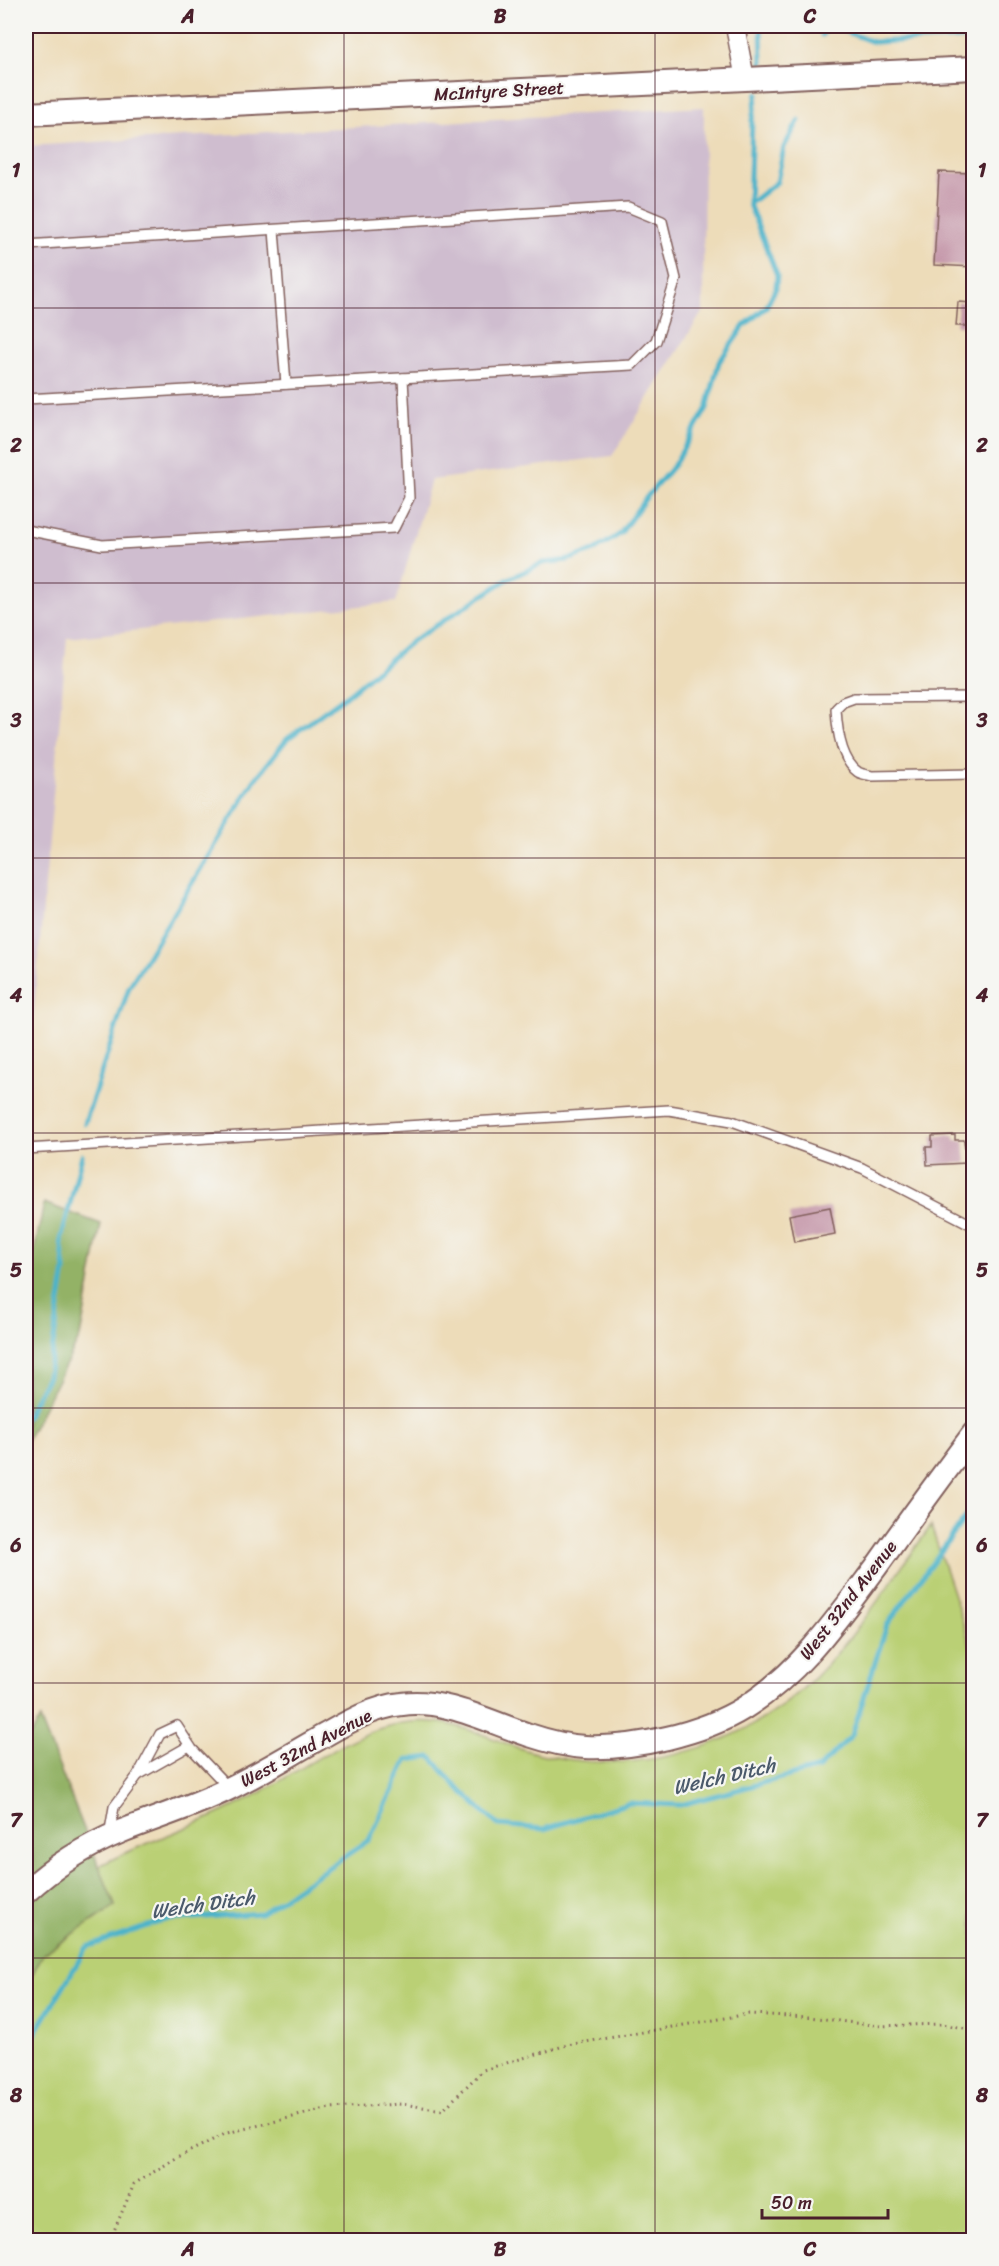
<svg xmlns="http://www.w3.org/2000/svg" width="999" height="2266" viewBox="0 0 999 2266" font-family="Sriracha,sans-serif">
<rect width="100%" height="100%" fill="#f6f6f2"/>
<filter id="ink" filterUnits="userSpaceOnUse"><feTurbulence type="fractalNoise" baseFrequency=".0167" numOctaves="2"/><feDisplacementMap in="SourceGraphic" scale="12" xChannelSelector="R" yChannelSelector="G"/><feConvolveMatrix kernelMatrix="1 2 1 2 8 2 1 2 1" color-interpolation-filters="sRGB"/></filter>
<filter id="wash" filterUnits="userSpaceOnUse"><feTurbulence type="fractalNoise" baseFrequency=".008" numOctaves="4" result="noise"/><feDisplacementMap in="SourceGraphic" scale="24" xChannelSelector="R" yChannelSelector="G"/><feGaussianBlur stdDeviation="1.35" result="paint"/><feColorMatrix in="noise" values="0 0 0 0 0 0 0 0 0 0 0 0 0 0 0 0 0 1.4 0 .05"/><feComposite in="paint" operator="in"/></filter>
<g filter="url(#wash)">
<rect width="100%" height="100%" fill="#eddcb9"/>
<polygon fill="#cfbdcf" points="704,107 703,311 612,456 431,480 396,602 67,638 26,1099 26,146"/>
<path fill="#bad075" stroke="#827850" stroke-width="1.5" d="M 931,1526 L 973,1653 L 973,2240 L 26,2240 L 26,1986 L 43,1954 L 115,1906 L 99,1866 C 145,1841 195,1827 241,1803 C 292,1778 355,1726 411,1722 C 446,1719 473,1731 505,1743 C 525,1751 545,1756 566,1759 C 655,1773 752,1742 815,1677 C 859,1633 894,1576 931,1526 Z"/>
<g fill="#93b266" stroke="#6e6848" stroke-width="1.5">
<polygon points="44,1203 101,1224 80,1337 26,1442 26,1290"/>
<polygon points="40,1719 115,1906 43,1954 26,1986 26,1743"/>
</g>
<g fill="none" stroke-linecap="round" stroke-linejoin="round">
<g stroke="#4cb3ca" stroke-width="5">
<polyline points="761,26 762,63"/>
<polyline points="822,35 825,30 833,27 873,42 966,38 974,35"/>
<polyline points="749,204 777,182 784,147 799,120"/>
<polyline points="85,1123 129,987 254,781 287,739 351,692 412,641 508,579 543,563 568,560 595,550 620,534 645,499 674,465 707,408 719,362 744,326 766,307 776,288 777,275 749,204 752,120 757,94"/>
<polyline points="26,1417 48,1376 65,1270 61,1240 82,1155"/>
<polyline points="26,2049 87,1947 166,1920 261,1913 369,1840 407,1760 431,1757 454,1784 498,1825 544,1829 629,1803 680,1805 819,1768 852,1735 887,1625 974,1506"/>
</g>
</g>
<g id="blocks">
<g fill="#c496a9">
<polygon points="939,172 974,173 974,267 934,265"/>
<polygon points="958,302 974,303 974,326 956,326"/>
<polygon points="955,1135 955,1140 964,1140 966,1163 927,1165 926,1147 932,1147 932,1136"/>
<polygon points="830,1207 835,1234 794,1242 789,1215"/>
</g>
</g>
</g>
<g filter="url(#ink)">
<use href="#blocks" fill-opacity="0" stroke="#83615d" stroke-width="1.5"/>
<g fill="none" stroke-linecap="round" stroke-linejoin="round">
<defs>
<g id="service">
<polyline points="274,230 286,384"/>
<polyline points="26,245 628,207 662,221 676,279 656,341 632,365 26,399"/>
<polyline points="26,530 102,545 394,528 409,498 403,378"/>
<path d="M 974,697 L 854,698 L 843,702 L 836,709 C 837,728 841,760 858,772 C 861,774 868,775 872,776 L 974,774"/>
<polyline points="26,1149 669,1110 732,1121 862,1168 974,1226"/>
<polyline points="138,1775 189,1746"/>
<polyline points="109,1836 114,1807 138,1775 160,1734 177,1726 192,1749 228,1787"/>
</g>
<polyline id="minor" points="735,26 745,79"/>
<g id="tertiary">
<polyline points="26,114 974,68"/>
<path d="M 26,1892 C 54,1866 86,1846 122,1831 C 157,1817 194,1806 228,1789 C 259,1774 288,1756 318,1739 C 344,1724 372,1707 402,1704 C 445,1698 489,1722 529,1735 C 547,1741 566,1746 585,1747 C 634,1749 702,1734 744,1708 C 800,1673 837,1619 876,1567 C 908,1522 941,1477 974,1433"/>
</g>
</defs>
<use href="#service" stroke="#83615d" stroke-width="12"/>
<use href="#minor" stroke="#83615d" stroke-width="21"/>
<use href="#tertiary" stroke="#83615d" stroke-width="26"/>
<polyline stroke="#83615d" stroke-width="3" stroke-dasharray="1.5 4.5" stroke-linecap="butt" points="110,2240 134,2184 178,2157 227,2133 330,2108 402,2104 443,2110 483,2070 567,2045 749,2014 809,2017 878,2026 942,2024 974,2030"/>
<use href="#service" stroke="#fff" stroke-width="9"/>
<use href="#minor" stroke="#fff" stroke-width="18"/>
<use href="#tertiary" stroke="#fff" stroke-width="22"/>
</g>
</g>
<path fill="none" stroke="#4a1f2b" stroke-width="1.5" stroke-opacity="0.55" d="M 344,26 L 344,2240M 655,26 L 655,2240M 26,308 L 974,308M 26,583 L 974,583M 26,858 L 974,858M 26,1133 L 974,1133M 26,1408 L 974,1408M 26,1683 L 974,1683M 26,1958 L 974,1958"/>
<g text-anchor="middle" stroke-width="4.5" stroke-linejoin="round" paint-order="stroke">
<g font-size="18" fill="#4a1f2b" stroke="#f6f6f2">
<text transform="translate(499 91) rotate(-3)" y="6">McIntyre Street</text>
<text transform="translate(848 1600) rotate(-52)" y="6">West 32nd Avenue</text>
<text transform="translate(306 1748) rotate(-28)" y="6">West 32nd Avenue</text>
</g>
<g font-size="20" font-style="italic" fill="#4b5a6b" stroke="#f6f6f2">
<text transform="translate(724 1776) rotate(-13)" y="7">Welch Ditch</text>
<text transform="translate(203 1904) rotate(-8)" y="7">Welch Ditch</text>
</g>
</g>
<rect width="999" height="2266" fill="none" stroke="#f6f6f2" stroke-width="66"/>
<path d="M762 2209v9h126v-9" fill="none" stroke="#4a1f2b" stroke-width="3"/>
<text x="771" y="2209" font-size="18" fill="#4a1f2b" stroke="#f6f6f2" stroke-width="4.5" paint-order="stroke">50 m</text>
<rect x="33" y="33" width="933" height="2200" fill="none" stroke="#4a1f2b" stroke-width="2"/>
<g font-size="20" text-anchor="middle" font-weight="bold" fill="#4a1f2b">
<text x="188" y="23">A</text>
<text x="500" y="23">B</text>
<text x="810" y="23">C</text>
<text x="16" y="177">1</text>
<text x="982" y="177">1</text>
<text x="16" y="452">2</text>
<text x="982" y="452">2</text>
<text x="16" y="727">3</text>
<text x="982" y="727">3</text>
<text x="16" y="1002">4</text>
<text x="982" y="1002">4</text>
<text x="16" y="1277">5</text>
<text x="982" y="1277">5</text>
<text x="16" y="1552">6</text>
<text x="982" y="1552">6</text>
<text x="16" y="1827">7</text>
<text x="982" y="1827">7</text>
<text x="16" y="2102">8</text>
<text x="982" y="2102">8</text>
<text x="188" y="2256">A</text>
<text x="500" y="2256">B</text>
<text x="810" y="2256">C</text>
</g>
</svg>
